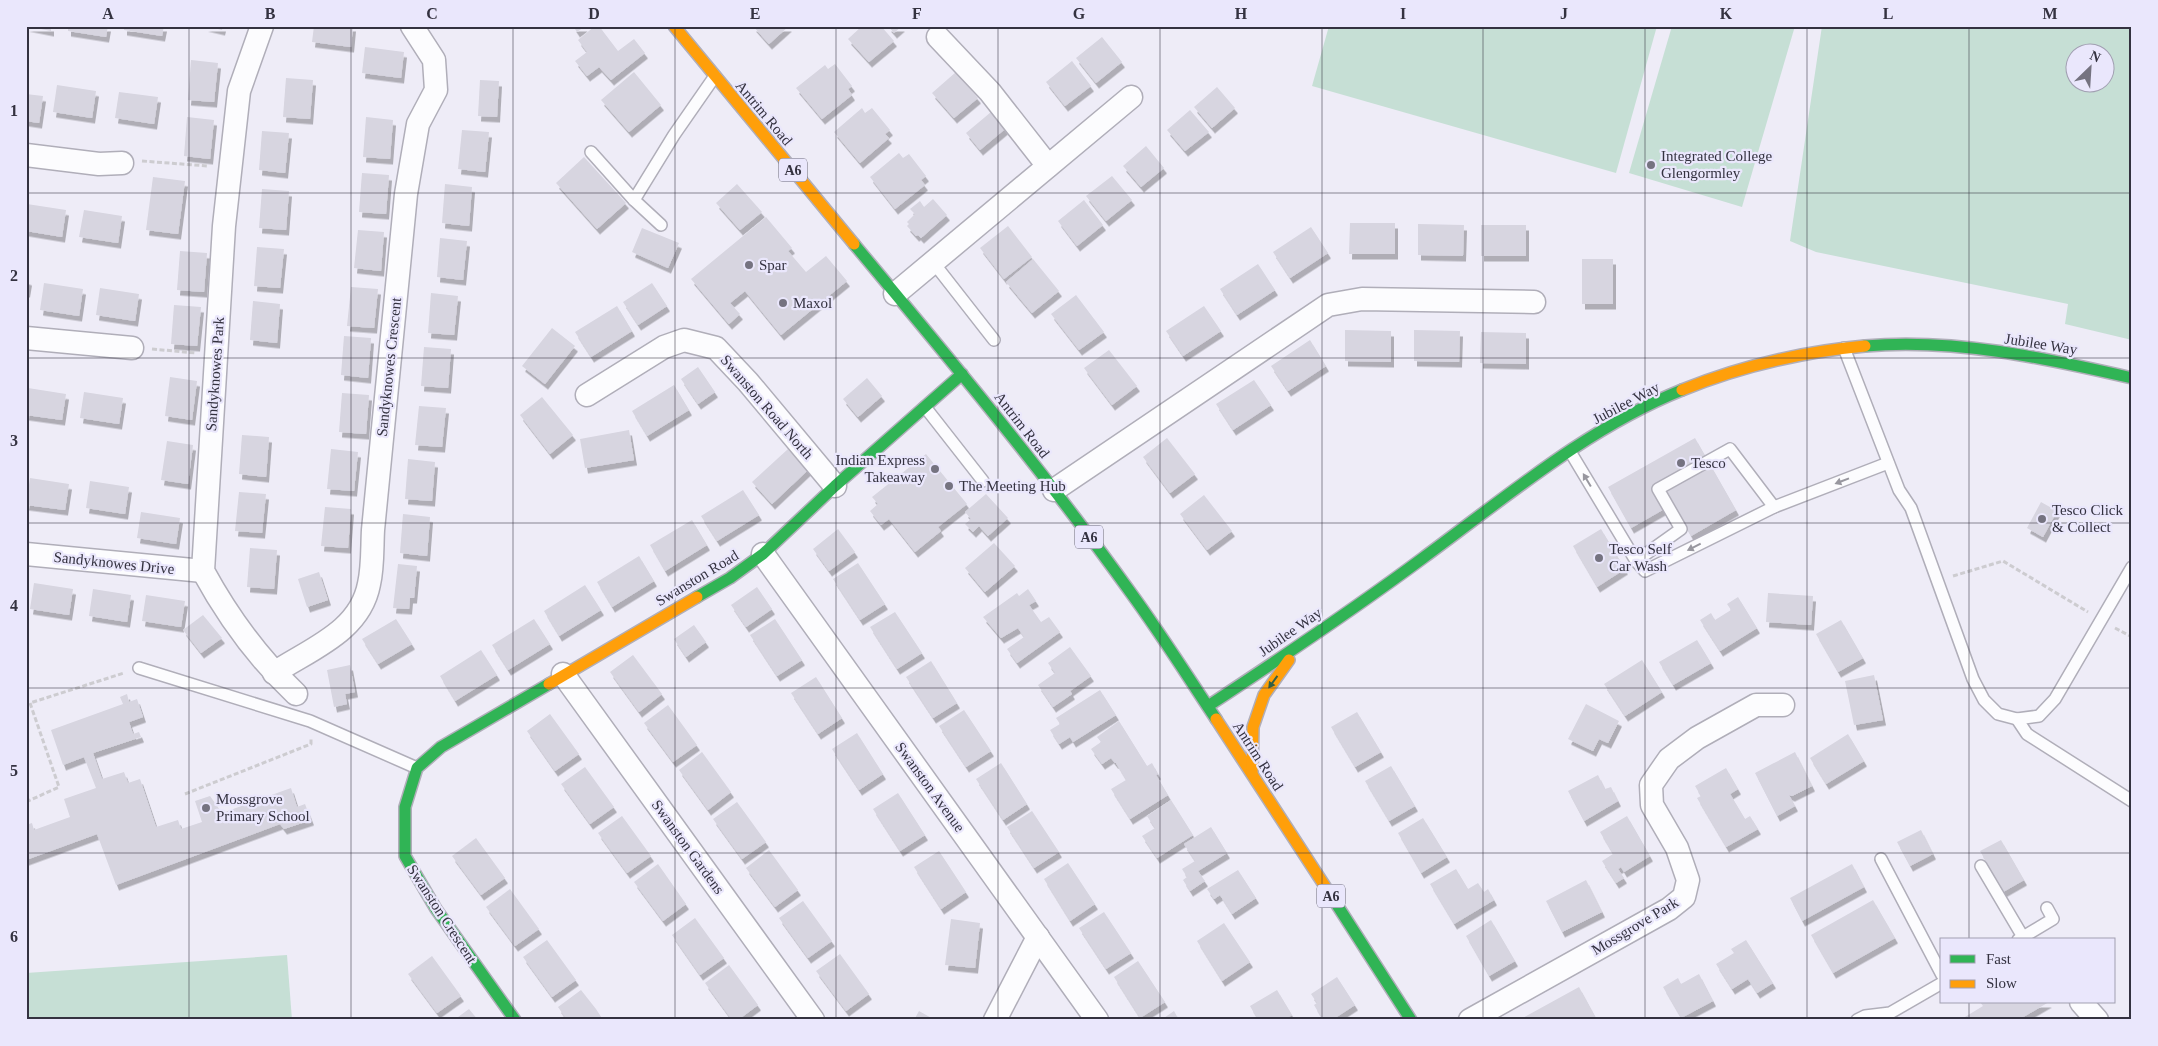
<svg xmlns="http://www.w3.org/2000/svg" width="2158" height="1046" viewBox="0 0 2158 1046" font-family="Georgia,serif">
<defs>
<filter id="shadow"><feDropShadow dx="3" dy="5.5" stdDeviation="0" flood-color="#0004"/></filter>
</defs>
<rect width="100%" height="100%" fill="#eeecf7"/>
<g fill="#c6dfd5" fill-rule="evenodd">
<polygon points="1329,26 1657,26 1616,173 1312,86"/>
<polygon points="1672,26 1795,26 1742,207 1629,173"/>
<path d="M 1822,26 L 2132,26 L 2132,340 L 2065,324 L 2068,304 L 1816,252 L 1790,241 ZM 2106,52 L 2106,82 L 2076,82 L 2076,52 Z"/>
<polygon points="287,955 292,1020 26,1020 26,973"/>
</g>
<g fill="#d7d5e0" filter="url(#shadow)">
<polygon points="26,26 51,26 51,31"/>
<polygon points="68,26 108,26 106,37 68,31"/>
<polygon points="124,26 164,26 162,36 124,30"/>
<polygon points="205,26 223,26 222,30"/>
<polygon points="314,26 353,26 351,47 312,42"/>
<polygon points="573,26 585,26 577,32"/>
<polygon points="595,26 599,26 618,51 634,39 645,53 611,80 599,67 587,76 575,61 587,52 578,40"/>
<polygon points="753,26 789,26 769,44"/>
<polygon points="862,26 881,26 894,41 869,62 848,39"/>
<polygon points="888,26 902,26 894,33"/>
<polygon points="1102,37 1122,62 1096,83 1076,58"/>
<polygon points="365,47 404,52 401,78 362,73"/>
<polygon points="191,60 218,63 214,102 188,100"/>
<polygon points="1072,61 1091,86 1065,106 1046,82"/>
<polygon points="835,64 852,86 848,89 852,95 822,119 796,88 825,65 828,69"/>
<polygon points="634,72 661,105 629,132 601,100"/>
<polygon points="956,72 978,98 954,118 932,93"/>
<polygon points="286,78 313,80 310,119 283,117"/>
<polygon points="480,80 499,81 497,117 478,116"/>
<polygon points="57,85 96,91 92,118 53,112"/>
<polygon points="1217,87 1235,108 1212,128 1194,107"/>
<polygon points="119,92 158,97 154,124 115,118"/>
<polygon points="26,94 43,96 39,123 26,121"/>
<polygon points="862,108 865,113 872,108 890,130 885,134 889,138 860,163 834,132"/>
<polygon points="1190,110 1209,132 1185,151 1167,130"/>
<polygon points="991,112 1005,129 980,150 966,133"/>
<polygon points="187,117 214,120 210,159 184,156"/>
<polygon points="366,117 393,120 390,159 363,157"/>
<polygon points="462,130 489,132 485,172 458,169"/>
<polygon points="262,131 289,133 285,173 259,170"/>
<polygon points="1146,146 1164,168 1141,187 1123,166"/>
<polygon points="899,153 903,158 909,154 926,176 921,180 925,185 895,209 870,177"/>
<polygon points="584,157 626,203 597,229 556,183"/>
<polygon points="362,173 389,175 386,214 359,212"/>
<polygon points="1112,176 1132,200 1106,221 1086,196"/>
<polygon points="153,177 185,181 178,234 146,230"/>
<polygon points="445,184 472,187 469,226 442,223"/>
<polygon points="737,184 762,212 740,230 716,203"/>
<polygon points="262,189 289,191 286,230 259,228"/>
<polygon points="933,199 947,215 921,238 918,235 916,236 907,226 909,224 907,222 915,214 910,209 920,201 924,207"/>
<polygon points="1084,200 1103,225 1077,246 1058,221"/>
<polygon points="27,204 66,210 62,237 26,231"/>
<polygon points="84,210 122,216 118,243 79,237"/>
<polygon points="766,217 792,248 788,251 806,272 826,256 847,281 781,335 745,291 730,303 740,314 729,324 691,279"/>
<polygon points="1350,223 1395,223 1395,254 1349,254"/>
<polygon points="1418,224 1464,225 1463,256 1418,255"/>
<rect x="1481" y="225" width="45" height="31"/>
<polygon points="1008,226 1032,257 1004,279 980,248"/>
<polygon points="1311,227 1328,253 1290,278 1273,252"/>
<polygon points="642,228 679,243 668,268 632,252"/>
<polygon points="358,230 384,232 381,271 354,268"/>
<polygon points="440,238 467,241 463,280 437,277"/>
<polygon points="257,247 284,249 280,288 254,286"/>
<polygon points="180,251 207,253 204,292 177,290"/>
<polygon points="1033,259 1059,291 1032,313 1006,282"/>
<rect x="1582" y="259" width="31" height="45"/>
<polygon points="1258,264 1275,290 1237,315 1220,289"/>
<polygon points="26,279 29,280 27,292 26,292"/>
<polygon points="44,283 83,289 79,316 40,310"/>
<polygon points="652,283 667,306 638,325 623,302"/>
<polygon points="351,287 378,289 374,328 347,326"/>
<polygon points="100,288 139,294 135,321 96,315"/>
<polygon points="431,293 458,296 454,335 428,333"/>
<polygon points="1076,295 1104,332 1079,350 1051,314"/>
<polygon points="253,301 280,304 277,343 250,340"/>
<polygon points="174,305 201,307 197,346 171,344"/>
<polygon points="617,306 632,331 591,357 575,332"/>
<polygon points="1204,306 1221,331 1183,356 1166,331"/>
<polygon points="552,328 575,346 545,384 522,366"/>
<polygon points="1345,330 1391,331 1391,362 1345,361"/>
<polygon points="1414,330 1460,331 1459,362 1414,361"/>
<polygon points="1481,332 1526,333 1526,364 1480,363"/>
<polygon points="344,336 371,338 368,378 341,375"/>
<polygon points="1310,340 1326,366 1288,391 1271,366"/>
<polygon points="424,347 451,349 448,388 421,386"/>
<polygon points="1109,350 1137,386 1112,405 1084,368"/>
<polygon points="698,367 715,392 698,404 681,379"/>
<polygon points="170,377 197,381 192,420 165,416"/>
<polygon points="867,378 882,396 858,417 843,399"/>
<polygon points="1254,380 1271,405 1233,430 1216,404"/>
<polygon points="674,385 689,410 647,436 632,411"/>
<polygon points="28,388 66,394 62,420 26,415"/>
<polygon points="84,392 123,398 119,424 80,418"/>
<polygon points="342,393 369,395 366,434 339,432"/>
<polygon points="542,397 573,435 550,454 520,415"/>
<polygon points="419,406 446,408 442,447 415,445"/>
<polygon points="629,430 634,460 585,468 580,439"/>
<polygon points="242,435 269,437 266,477 239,474"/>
<polygon points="1167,438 1195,474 1170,493 1143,457"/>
<polygon points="1695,438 1736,510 1691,536 1673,504 1631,528 1608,487"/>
<polygon points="167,441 193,445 188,484 161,480"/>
<polygon points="331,449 358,452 354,491 327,489"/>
<polygon points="788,449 808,470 772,504 752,482"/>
<polygon points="926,454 967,504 938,527 941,531 915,552 889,519 881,525 870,511 878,504 872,497"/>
<polygon points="408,459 435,462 432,501 405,499"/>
<polygon points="30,478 69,484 65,510 26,505"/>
<polygon points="90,481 129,487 125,514 86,508"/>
<polygon points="743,490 759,515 717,541 701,516"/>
<polygon points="239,492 266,494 262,533 235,531"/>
<polygon points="986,494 1008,518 988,536 979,526 973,532 965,524 971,519 965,512"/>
<polygon points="1204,495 1232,531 1207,550 1180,514"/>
<polygon points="2041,502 2057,511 2043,537 2027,528"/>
<polygon points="325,507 351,509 348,548 321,546"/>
<polygon points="141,512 180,518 176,544 137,538"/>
<polygon points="403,514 430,517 427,556 400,553"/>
<polygon points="692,520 707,545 665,571 650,545"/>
<polygon points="838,529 855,552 829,571 813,549"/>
<polygon points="1601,529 1625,569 1597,587 1573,546"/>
<polygon points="994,543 1015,566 985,592 965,568"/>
<polygon points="250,548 277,550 274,589 247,587"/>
<polygon points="639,556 654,581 612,607 597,582"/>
<polygon points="858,563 885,604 860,620 833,579"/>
<polygon points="398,564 417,566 414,598 410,598 409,609 393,608"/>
<polygon points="319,572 328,600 307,607 298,579"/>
<polygon points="34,583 73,589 69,615 30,609"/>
<polygon points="585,585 601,610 559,636 544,611"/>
<polygon points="757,587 772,609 746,627 731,605"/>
<polygon points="93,589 131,595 127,622 89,616"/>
<polygon points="1028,589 1036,601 1029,605 1041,622 1049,617 1060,632 1017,663 1007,649 1024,637 1018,628 1001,638 983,617 1017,593 1019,596"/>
<polygon points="1768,593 1813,596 1811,625 1766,622"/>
<polygon points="146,595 185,601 181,627 142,621"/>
<polygon points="1738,597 1757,628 1720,651 1700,620 1711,613 1715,620 1731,610 1727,604"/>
<polygon points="895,612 922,653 897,669 870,627"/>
<polygon points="203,615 222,638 201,653 183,630"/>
<polygon points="396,619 412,644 378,664 362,639"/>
<polygon points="534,619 550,644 508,670 492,645"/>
<polygon points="775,619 802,660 777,676 750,635"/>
<polygon points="1841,620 1863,658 1838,672 1816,634"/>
<polygon points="694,625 706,642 686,657 674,639"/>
<polygon points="1697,640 1711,663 1673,685 1659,662"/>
<polygon points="1070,647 1091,676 1070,691 1072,694 1053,707 1038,685 1055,673 1048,663"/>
<polygon points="481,650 497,675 455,701 440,676"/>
<polygon points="633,655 662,694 639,712 610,672"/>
<polygon points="1642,660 1662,692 1625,716 1604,684"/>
<polygon points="931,661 957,703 933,718 906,677"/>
<polygon points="350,665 355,692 345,694 347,704 334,707 327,670"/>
<polygon points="1874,675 1883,720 1854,725 1845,681"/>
<polygon points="816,677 842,718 818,734 791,693"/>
<polygon points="1100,690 1116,715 1073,742 1070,737 1059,744 1050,730 1060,724 1056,718"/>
<polygon points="127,694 129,702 137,699 143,717 129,722 133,734 139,732 141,737 93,753 102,779 124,772 128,783 140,779 156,827 178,820 181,829 202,822 195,801 210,796 222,813 291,788 297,807 305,804 311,820 284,829 280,824 116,885 97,834 26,860 26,825 32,823 34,830 70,817 64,799 96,788 84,757 63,765 51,730 123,704 120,697"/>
<polygon points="1586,704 1619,721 1608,743 1599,739 1593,751 1568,739"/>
<polygon points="668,705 697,745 673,762 644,723"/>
<polygon points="964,710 991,751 966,767 939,726"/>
<polygon points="1357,712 1381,752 1355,767 1331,727"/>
<polygon points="550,714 579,754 555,771 527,731"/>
<polygon points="1119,721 1147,766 1152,763 1158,774 1156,775 1168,795 1130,819 1111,789 1126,780 1116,763 1115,763 1111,758 1102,764 1091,749 1101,742 1097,737"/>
<polygon points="857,733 883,774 859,790 832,749"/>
<polygon points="1848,734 1864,761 1826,784 1810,758"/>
<polygon points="702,752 731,792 708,810 679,770"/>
<polygon points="1795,752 1812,786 1792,796 1789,795 1795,806 1777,816 1755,773"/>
<polygon points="1001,763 1027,804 1003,820 976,779"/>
<polygon points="1391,766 1415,806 1389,821 1365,781"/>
<polygon points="585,767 614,807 590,824 561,784"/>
<polygon points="1726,768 1738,789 1730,794 1745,819 1750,816 1758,829 1726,847 1697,798 1701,796 1695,786"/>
<polygon points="1598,775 1605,789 1611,787 1618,801 1584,821 1568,791"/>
<polygon points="898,793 925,835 900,851 873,809"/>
<polygon points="1171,800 1193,835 1157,858 1142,836 1155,828 1147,816"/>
<polygon points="737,802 766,842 742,859 713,819"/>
<polygon points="1032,811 1059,852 1034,868 1007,827"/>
<polygon points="622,816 651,856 627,873 598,833"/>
<polygon points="1627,816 1650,856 1624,872 1621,867 1618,869 1624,878 1616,883 1602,861 1613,854 1600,832"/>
<polygon points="1423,818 1447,857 1421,873 1398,833"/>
<polygon points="1211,827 1227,853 1198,871 1205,881 1190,891 1183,880 1187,877 1182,869 1195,861 1184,844"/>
<polygon points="1921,830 1933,854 1910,866 1897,842"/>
<polygon points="476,838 505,878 481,895 452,856"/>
<polygon points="2001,840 2024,880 2003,892 1980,851"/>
<polygon points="769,850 798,890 775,907 746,868"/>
<polygon points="939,851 966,892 941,909 914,867"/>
<polygon points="1068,863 1095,904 1070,921 1044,879"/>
<polygon points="658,864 686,904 663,921 634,882"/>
<polygon points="1852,864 1864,887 1802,921 1790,898"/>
<polygon points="1456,869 1468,889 1478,883 1484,892 1488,889 1494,900 1454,924 1430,884"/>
<polygon points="1238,870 1256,898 1232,914 1220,895 1214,899 1207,889"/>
<polygon points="1586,880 1602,912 1562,932 1546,901"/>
<polygon points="510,889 539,929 515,946 486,907"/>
<polygon points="1873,900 1895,938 1833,973 1811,935"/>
<polygon points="803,901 832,941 808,958 779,918"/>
<polygon points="1104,912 1131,953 1106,969 1079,928"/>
<polygon points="695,918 724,958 700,975 672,935"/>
<polygon points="951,919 980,923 975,968 945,965"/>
<polygon points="1491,920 1515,961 1489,976 1466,936"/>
<polygon points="1224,923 1250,962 1222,981 1197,941"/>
<polygon points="547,940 576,980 552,997 523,957"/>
<polygon points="1746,940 1773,983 1757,993 1748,979 1732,989 1716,964 1734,953 1731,949"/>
<polygon points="840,954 869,994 846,1011 816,971"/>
<polygon points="432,956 461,996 437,1013 408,974"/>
<polygon points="1138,961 1165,1002 1140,1018 1114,977"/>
<polygon points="729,965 758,1005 738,1020 732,1020 705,983"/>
<polygon points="1699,974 1713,1001 1681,1018 1663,987 1678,978 1681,984"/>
<polygon points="1337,977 1355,1005 1332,1020 1323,1020 1314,1005 1317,1003 1311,994"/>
<polygon points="1579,987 1597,1020 1519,1020"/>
<polygon points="581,990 596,1009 603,1020 567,1020 558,1007"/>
<polygon points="1277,990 1292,1015 1284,1020 1258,1020 1250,1006"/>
<polygon points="1980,1002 2049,1002 2018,1020 1960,1020 1983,1006"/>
<polygon points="469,1009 478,1020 454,1020"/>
<polygon points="919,1011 935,1020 914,1020"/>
<polygon points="1174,1011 1179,1020 1161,1020"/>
</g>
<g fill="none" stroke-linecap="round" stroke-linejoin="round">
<defs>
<g id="lane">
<polyline points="591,152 634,200 661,225"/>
<polyline points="634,200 674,135 715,76"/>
<polyline points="933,262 994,340"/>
<polyline points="1844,348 1899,490 1911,508 1973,679 1984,700 1998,714 2017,719 2039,716 2055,699 2132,567"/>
<polyline points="925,407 983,481"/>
<polyline points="1571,453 1636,561 1645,571 1774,507 1888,463"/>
<polyline points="1636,561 1681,529 1658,489 1730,449 1774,507"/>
<polyline points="139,668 310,721 417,768"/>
<polyline points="2017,719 2027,734 2132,801"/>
<polyline points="1881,859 1942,975"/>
<polyline points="1981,866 2023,937"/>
<polyline points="2018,940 2053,919 2047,908"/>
<polyline points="1857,1020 1865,1016 1890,1013 1942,983"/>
</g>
<g id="street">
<path d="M 262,26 L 239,91 L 224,226 L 203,571 C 228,617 258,658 296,694"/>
<polyline points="938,37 990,92 1048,166"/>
<polyline points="26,155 99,164 122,163"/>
<polyline points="895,294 1131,97"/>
<polyline points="26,338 132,348"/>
<polyline points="587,395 664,347 684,340 716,348 748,382 835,486"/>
<polyline points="1054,490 1328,305 1362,299 1534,302"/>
<polyline points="26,554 203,571"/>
<polyline points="763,554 1097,1020"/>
<path d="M 274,673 C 310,649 360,632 369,584 C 373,567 372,548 373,530 L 406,194 L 418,124 L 436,90 L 434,60 L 412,26"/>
<polyline points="563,674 813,1020"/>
<polyline points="2081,1002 2097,1020"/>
<polyline points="995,1020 1038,937"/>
<polyline points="1470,1020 1669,909 1684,897 1688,880 1677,848 1652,805 1651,785 1669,759 1697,738 1756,705 1783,705"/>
</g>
<g id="fast">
<path d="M 854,244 C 949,358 1045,473 1131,593 C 1161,634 1188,677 1216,719"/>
<path d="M 1865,346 C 1954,338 2045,358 2132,378"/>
<polyline points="697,597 730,578 763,554 835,486 962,374"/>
<path d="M 1208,706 C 1281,658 1353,610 1423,558 C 1505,498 1587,428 1682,390"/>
<polyline points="1330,894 1411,1020"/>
<polyline points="515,1020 436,909 405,856 405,807 417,768 441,747 549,684"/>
</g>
<g id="slow">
<polyline points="674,26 854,244"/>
<path d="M 1682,390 C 1741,366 1801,352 1865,346"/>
<polyline points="549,684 697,597"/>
<polyline points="1216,719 1330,894"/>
<polyline points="1252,773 1253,727 1264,695 1289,660"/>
</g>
</defs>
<use href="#lane" stroke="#b0aeb9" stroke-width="14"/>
<use href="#street" stroke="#b0aeb9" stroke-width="25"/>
<use href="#fast" stroke="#b0aeb9" stroke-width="14"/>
<use href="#slow" stroke="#b0aeb9" stroke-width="14"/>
<g stroke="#cdccd0" stroke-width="3" stroke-dasharray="5 2.5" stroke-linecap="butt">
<polyline points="142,161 208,166"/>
<polyline points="152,349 196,353"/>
<polyline points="1953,576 2003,561 2088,612"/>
<polyline points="2115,628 2132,637"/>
<polyline points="185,794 311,744 311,739"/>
<polyline points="26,802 59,787 30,703 124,673"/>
</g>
<use href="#lane" stroke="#fcfcfe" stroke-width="11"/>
<use href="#street" stroke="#fcfcfe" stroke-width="22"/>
<use href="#fast" stroke="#30b455" stroke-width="11"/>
<use href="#slow" stroke="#ff9f0a" stroke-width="11"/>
</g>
<defs><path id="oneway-solid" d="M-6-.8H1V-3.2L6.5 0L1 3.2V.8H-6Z" transform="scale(1.25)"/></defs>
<g fill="#98979f">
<use href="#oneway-solid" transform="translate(1587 480) rotate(-121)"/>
<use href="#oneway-solid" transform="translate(1842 481) rotate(159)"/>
<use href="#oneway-solid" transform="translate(1694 547) rotate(153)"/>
</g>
<use fill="#336047" href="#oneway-solid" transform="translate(1273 682) rotate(126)"/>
<path fill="none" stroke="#343240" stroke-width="1" stroke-opacity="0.55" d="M 189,26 L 189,1020M 351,26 L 351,1020M 513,26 L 513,1020M 675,26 L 675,1020M 836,26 L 836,1020M 998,26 L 998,1020M 1160,26 L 1160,1020M 1322,26 L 1322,1020M 1483,26 L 1483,1020M 1645,26 L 1645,1020M 1807,26 L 1807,1020M 1969,26 L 1969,940M 26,193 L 2132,193M 26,358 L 2132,358M 26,523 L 2132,523M 26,688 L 2132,688M 26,853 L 2132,853M 1969,1002 L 1969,1020"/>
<g fill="#757380" stroke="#eae7fc" stroke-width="2">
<circle cx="1651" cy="165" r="5"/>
<circle cx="749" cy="265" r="5"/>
<circle cx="783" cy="303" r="5"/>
<circle cx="1681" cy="463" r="5"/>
<circle cx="935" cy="469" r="5"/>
<circle cx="949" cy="486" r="5"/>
<circle cx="2042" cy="519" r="5"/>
<circle cx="1599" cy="558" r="5"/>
<circle cx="206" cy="808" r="5"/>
</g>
<g text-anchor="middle" stroke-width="4.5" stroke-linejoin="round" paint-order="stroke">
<g fill="#eae7fc" stroke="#6b6878" stroke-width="1">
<rect x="779" y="158.5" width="28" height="23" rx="4"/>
<rect x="1075" y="525.5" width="28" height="23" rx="4"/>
<rect x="1317" y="884.5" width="28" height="23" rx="4"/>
</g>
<g font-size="14" font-weight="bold" fill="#343240">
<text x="793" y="175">A6</text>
<text x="1089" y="542">A6</text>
<text x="1331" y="901">A6</text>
</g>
<g font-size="15" fill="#343240" stroke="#eae7fc">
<text transform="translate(764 113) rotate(50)" y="5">Antrim Road</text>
<text transform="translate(2041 344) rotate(9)" y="5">Jubilee Way</text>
<text transform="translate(389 367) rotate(-84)" y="5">Sandyknowes Crescent</text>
<text transform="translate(215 374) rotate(-86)" y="5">Sandyknowes Park</text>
<text transform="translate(1626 403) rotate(-28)" y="5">Jubilee Way</text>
<text transform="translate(767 407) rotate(49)" y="5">Swanston Road North</text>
<text transform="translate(1022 425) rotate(52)" y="5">Antrim Road</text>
<text transform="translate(114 563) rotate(6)" y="5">Sandyknowes Drive</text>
<text transform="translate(697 578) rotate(-31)" y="5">Swanston Road</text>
<text transform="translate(1290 632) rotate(-35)" y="5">Jubilee Way</text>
<text transform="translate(1258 756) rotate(57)" y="5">Antrim Road</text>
<text transform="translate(930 787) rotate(54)" y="5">Swanston Avenue</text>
<text transform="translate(688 847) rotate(54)" y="5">Swanston Gardens</text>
<text transform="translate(442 914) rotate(57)" y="5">Swanston Crescent</text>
<text transform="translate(1635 926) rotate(-31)" y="5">Mossgrove Park</text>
</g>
<g font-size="15" fill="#343240" stroke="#eae7fc" text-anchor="start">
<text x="1661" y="161">Integrated College<tspan x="1661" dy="17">Glengormley</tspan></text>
<text x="759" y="270">Spar</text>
<text x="793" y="308">Maxol</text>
<text x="925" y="465" text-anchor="end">Indian Express<tspan x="925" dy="17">Takeaway</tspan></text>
<text x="1691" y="468">Tesco</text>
<text x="959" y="491">The Meeting Hub</text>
<text x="2052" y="515">Tesco Click<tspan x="2052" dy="17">&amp; Collect</tspan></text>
<text x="1609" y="554">Tesco Self<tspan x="1609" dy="17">Car Wash</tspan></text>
<text x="216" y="804">Mossgrove<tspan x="216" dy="17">Primary School</tspan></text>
</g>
</g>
<rect width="2158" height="1046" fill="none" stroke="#eae7fc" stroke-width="55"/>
<rect x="1940" y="938" width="175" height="65" fill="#eae7fc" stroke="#a19fb1"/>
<rect x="1950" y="955" width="25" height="8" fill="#30b455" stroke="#a19fb1"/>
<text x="1986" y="964" font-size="15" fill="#343240">Fast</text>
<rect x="1950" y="980" width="25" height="8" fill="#ff9f0a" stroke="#a19fb1"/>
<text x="1986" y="988" font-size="15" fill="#343240">Slow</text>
<g transform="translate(2090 68) rotate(25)"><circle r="24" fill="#eae7fc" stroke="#a19fb1"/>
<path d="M0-4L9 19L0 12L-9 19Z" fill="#757380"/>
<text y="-8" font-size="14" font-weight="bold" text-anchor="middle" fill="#343240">N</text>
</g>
<rect x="28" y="28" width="2102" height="990" fill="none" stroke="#343240" stroke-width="2"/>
<g font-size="16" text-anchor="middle" font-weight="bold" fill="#343240">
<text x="108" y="19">A</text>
<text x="270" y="19">B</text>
<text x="432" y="19">C</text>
<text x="594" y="19">D</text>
<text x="755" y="19">E</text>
<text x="917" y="19">F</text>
<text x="1079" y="19">G</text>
<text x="1241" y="19">H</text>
<text x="1403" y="19">I</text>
<text x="1564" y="19">J</text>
<text x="1726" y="19">K</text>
<text x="1888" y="19">L</text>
<text x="2050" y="19">M</text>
<text x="14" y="116">1</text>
<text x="14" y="281">2</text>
<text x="14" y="446">3</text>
<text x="14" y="611">4</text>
<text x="14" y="776">5</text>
<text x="14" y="942">6</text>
</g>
</svg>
